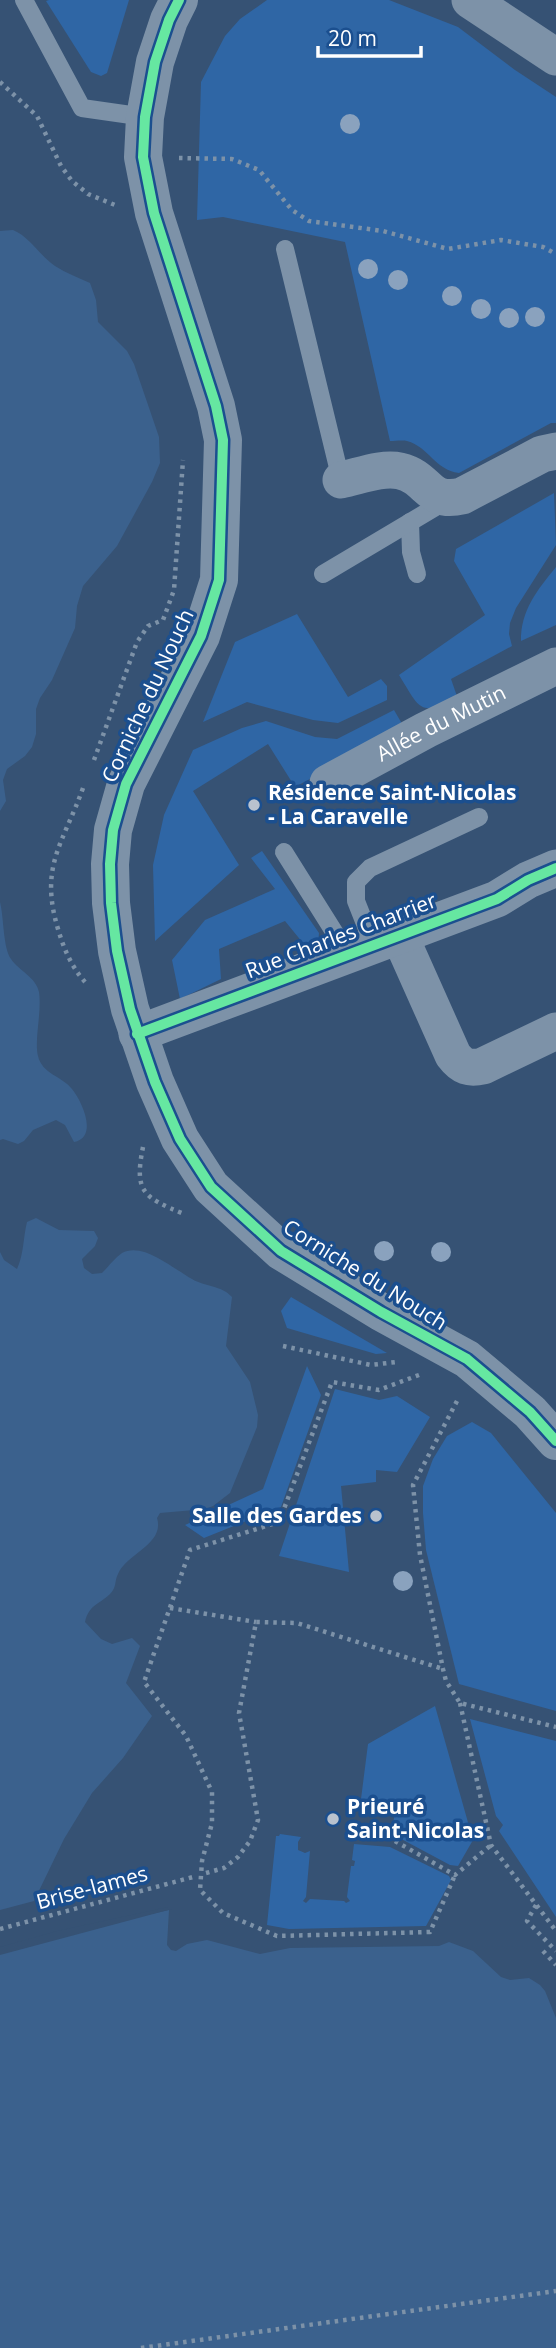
<svg xmlns="http://www.w3.org/2000/svg" width="556" height="2348" viewBox="0 0 556 2348" font-family="'Open Sans',sans-serif">
<rect width="100%" height="100%" fill="#365274"/>
<g fill="#2f66a5">
<polygon points="49,0 129,0 107,73 101,76 91,72 46,1"/>
<path d="M 267,0 L 389,0 L 458,27 L 515,70 L 556,97 L 556,423 L 551,423 L 459,473 C 435,470 429,447 407,441 C 403,440 395,441 390,441 L 345,242 L 223,217 L 197,220 L 201,82 L 225,36 L 240,19 Z"/>
<path d="M 554,493 L 556,545 L 516,608 L 510,623 L 509,634 L 512,646 L 451,679 L 459,702 C 417,713 422,712 399,675 L 485,615 L 454,561 L 456,549 Z"/>
<path d="M 556,567 L 556,625 L 521,641 C 520,611 538,589 556,567 Z"/>
<polygon points="297,614 348,697 381,679 387,686 387,700 338,723 313,720 247,702 203,722 235,642"/>
<polygon points="394,710 401,722 402,730 295,787 268,744 193,791 239,865 155,941 153,865 164,815 193,750 242,728 266,721 315,737 337,739"/>
<polygon points="262,851 319,933 318,945 307,948 285,921 219,949 221,979 180,999 172,960 205,920 275,889 251,858"/>
<polygon points="291,1297 387,1353 376,1354 287,1328 281,1311"/>
<polygon points="307,1366 321,1395 281,1507 204,1538 185,1525 263,1489"/>
<polygon points="335,1389 379,1400 397,1396 430,1417 397,1472 376,1470 376,1482 341,1486 349,1572 279,1556"/>
<polygon points="472,1422 491,1433 556,1513 556,1711 459,1684 426,1550 423,1513 423,1486 433,1459 447,1436"/>
<polygon points="435,1706 473,1840 458,1866 450,1865 392,1834 396,1801 386,1800 385,1805 361,1799 368,1744"/>
<polygon points="470,1719 556,1741 556,1917 499,1831 503,1825 496,1816"/>
<polygon points="280,1834 301,1837 298,1842 298,1850 305,1853 310,1851 306,1897 303,1901 306,1903 310,1899 344,1901 346,1903 350,1901 347,1897 351,1866 354,1866 355,1861 352,1860 354,1844 390,1847 449,1876 451,1880 426,1926 289,1929 267,1925 276,1836 279,1836"/>
</g>
<g fill="#3b618d">
<path d="M 13,230 C 30,237 39,255 55,266 C 66,273 79,278 90,283 L 96,300 L 98,322 L 127,351 L 134,364 L 159,437 L 160,463 L 152,482 L 117,546 L 83,586 L 77,606 L 75,628 L 52,680 L 40,698 L 36,709 L 36,734 L 32,747 L 25,756 L 7,769 L 3,780 L 6,801 L 0,811 L 0,231 Z"/>
<path d="M 0,902 C 4,918 3,948 11,959 C 19,971 36,977 39,992 C 42,1012 34,1040 38,1056 C 42,1074 62,1076 72,1089 C 83,1103 98,1137 74,1142 L 65,1125 L 56,1120 L 33,1130 L 24,1141 L 18,1144 L 3,1139 L 0,1140 Z"/>
<path d="M 36,1218 L 59,1230 L 94,1231 L 98,1238 L 95,1246 L 82,1259 L 84,1268 L 92,1274 L 102,1273 C 108,1267 115,1258 122,1253 C 143,1241 175,1270 192,1279 C 205,1287 221,1285 232,1297 L 226,1346 L 250,1382 L 258,1415 L 257,1427 L 230,1493 L 213,1506 L 206,1509 L 160,1513 L 157,1518 C 165,1544 127,1553 118,1574 C 114,1582 117,1587 110,1594 C 98,1605 89,1605 85,1622 L 101,1639 L 112,1644 L 132,1638 L 140,1646 L 126,1683 L 152,1716 L 123,1758 L 92,1793 L 64,1839 L 34,1901 L 0,1910 L 0,1252 L 4,1260 L 17,1269 C 24,1254 23,1238 27,1222 Z"/>
<polygon points="169,1910 167,1945 171,1950 176,1951 187,1944 207,1940 260,1954 290,1948 439,1946 449,1942 473,1951 501,1977 510,1980 529,1978 540,1985 545,1991 556,2018 556,2348 0,2348 0,1950 57,1935"/>
</g>
<polygon fill="#365274" points="168,1907 172,1909 0,1955 0,1947 57,1931"/>
<g fill="none" stroke-linecap="round" stroke-linejoin="round">
<g stroke="#7d92a8" stroke-width="4.5" stroke-dasharray="3.5 5" stroke-linecap="butt">
<polyline points="0,82 37,116 61,166 72,181 88,194 115,205"/>
<polyline points="179,158 232,159 259,170 292,210 309,221 383,231 448,249 501,240 543,247 556,254"/>
<polyline points="94,760 137,642 148,626 163,620 174,590 183,460"/>
<path d="M 83,788 C 63,844 39,866 58,929 C 64,949 71,966 85,982"/>
<path d="M 143,1147 C 134,1192 143,1197 184,1214"/>
<polyline points="283,1346 371,1365 396,1362"/>
<polyline points="419,1375 379,1390 332,1382 279,1522 190,1550 144,1682 186,1736 212,1792 212,1823 202,1861 200,1890 223,1913 277,1936 430,1932 455,1875"/>
<polyline points="457,1401 413,1485 420,1555 443,1669 446,1681 460,1703 556,1727"/>
<polyline points="170,1608 256,1622"/>
<polyline points="460,1703 491,1845 556,1931"/>
<polyline points="395,1841 455,1875 491,1845"/>
<polyline points="206,1873 224,1868 238,1857 250,1841 258,1820 239,1713 256,1622 297,1623 443,1669"/>
<polyline points="536,1905 527,1921 556,1951"/>
<polyline points="0,1929 193,1877"/>
<polyline points="543,1951 556,1965"/>
<polyline points="141,2348 556,2291"/>
</g>
<g stroke="#7d92a8" stroke-width="18">
<polyline points="24,0 82,108 145,117"/>
<polyline points="285,249 341,480"/>
<polyline points="410,522 411,552 417,574"/>
<polyline points="323,574 449,499"/>
<polyline points="284,852 348,954"/>
<polyline points="373,944 356,901 356,882 370,868 479,817"/>
</g>
<g stroke="#7d92a8" stroke-width="37">
<polyline points="470,0 556,57"/>
<path d="M 341,480 C 360,476 382,467 400,471 C 430,478 426,504 462,496 L 542,454 L 556,451"/>
<path id="s1" d="M 328,783 L 426,730 L 556,666"/>
<path d="M 399,934 L 453,1055 C 462,1067 469,1069 483,1066 L 556,1031"/>
<polyline points="137,1034 497,899 528,880 556,868"/>
</g>
<polyline stroke="#7d92a8" stroke-width="38" points="179,0 169,20 155,62 145,117 143,157 154,213 216,406 223,440 219,580 201,636 126,784 113,830 110,864 111,903 117,951 130,1009 155,1082 180,1139 211,1187 281,1251 381,1312 467,1359 530,1412 556,1441"/>
<defs>
<g id="cycleway">
<polyline points="179,0 169,20 155,62 145,117 143,157 154,213 216,406 223,440 219,580 201,636 126,784 113,830 110,864 111,903 117,951 130,1009 155,1082 180,1139 211,1187 281,1251 381,1312 467,1359 530,1412 556,1441"/>
<polyline points="137,1034 497,899 528,880 556,868"/>
</g>
</defs>
<use href="#cycleway" stroke="#1b4f8f" stroke-width="15"/>
<use href="#cycleway" stroke="#66e7a1" stroke-width="10"/>
</g>
<g fill="#8aa2be">
<circle cx="350" cy="124" r="10"/>
<circle cx="368" cy="269" r="10"/>
<circle cx="398" cy="280" r="10"/>
<circle cx="452" cy="296" r="10"/>
<circle cx="481" cy="309" r="10"/>
<circle cx="535" cy="317" r="10"/>
<circle cx="509" cy="318" r="10"/>
<circle cx="384" cy="1251" r="10"/>
<circle cx="441" cy="1252" r="10"/>
<circle cx="403" cy="1581" r="10"/>
</g>
<g fill="#b9c2ce" stroke="#1b4f8f" stroke-width="2.5">
<circle cx="254" cy="805" r="7"/>
<circle cx="376" cy="1516" r="7"/>
<circle cx="333" cy="1819" r="7"/>
</g>
<g text-anchor="middle" stroke-width="7" stroke-linejoin="round" paint-order="stroke">
<g font-size="21" fill="#fff" stroke="#1b4f8f">
<text transform="translate(148 696) rotate(-65)" y="7">Corniche du Nouch</text>
<text dy="7" stroke="none"><textPath href="#s1" startOffset="128">Allée du Mutin</textPath></text>
<text transform="translate(341 936) rotate(-21)" y="7">Rue Charles Charrier</text>
<text transform="translate(365 1275) rotate(32)" y="7">Corniche du Nouch</text>
<text transform="translate(92 1888) rotate(-15)" y="7">Brise-lames</text>
</g>
<g font-size="21" font-weight="bold" fill="#fff" stroke="#1b4f8f" text-anchor="start">
<text x="268" y="800">Résidence Saint-Nicolas<tspan x="268" dy="24">- La Caravelle</tspan></text>
<text x="362" y="1523" text-anchor="end">Salle des Gardes</text>
<text x="347" y="1814">Prieuré<tspan x="347" dy="24">Saint-Nicolas</tspan></text>
</g>
</g>
<path d="M318 46v10h103v-10" fill="none" stroke="#ffffff" stroke-width="3.5"/>
<text x="328" y="46" font-size="21" fill="#ffffff" stroke="#1b4f8f" stroke-width="5" paint-order="stroke">20 m</text>
</svg>
